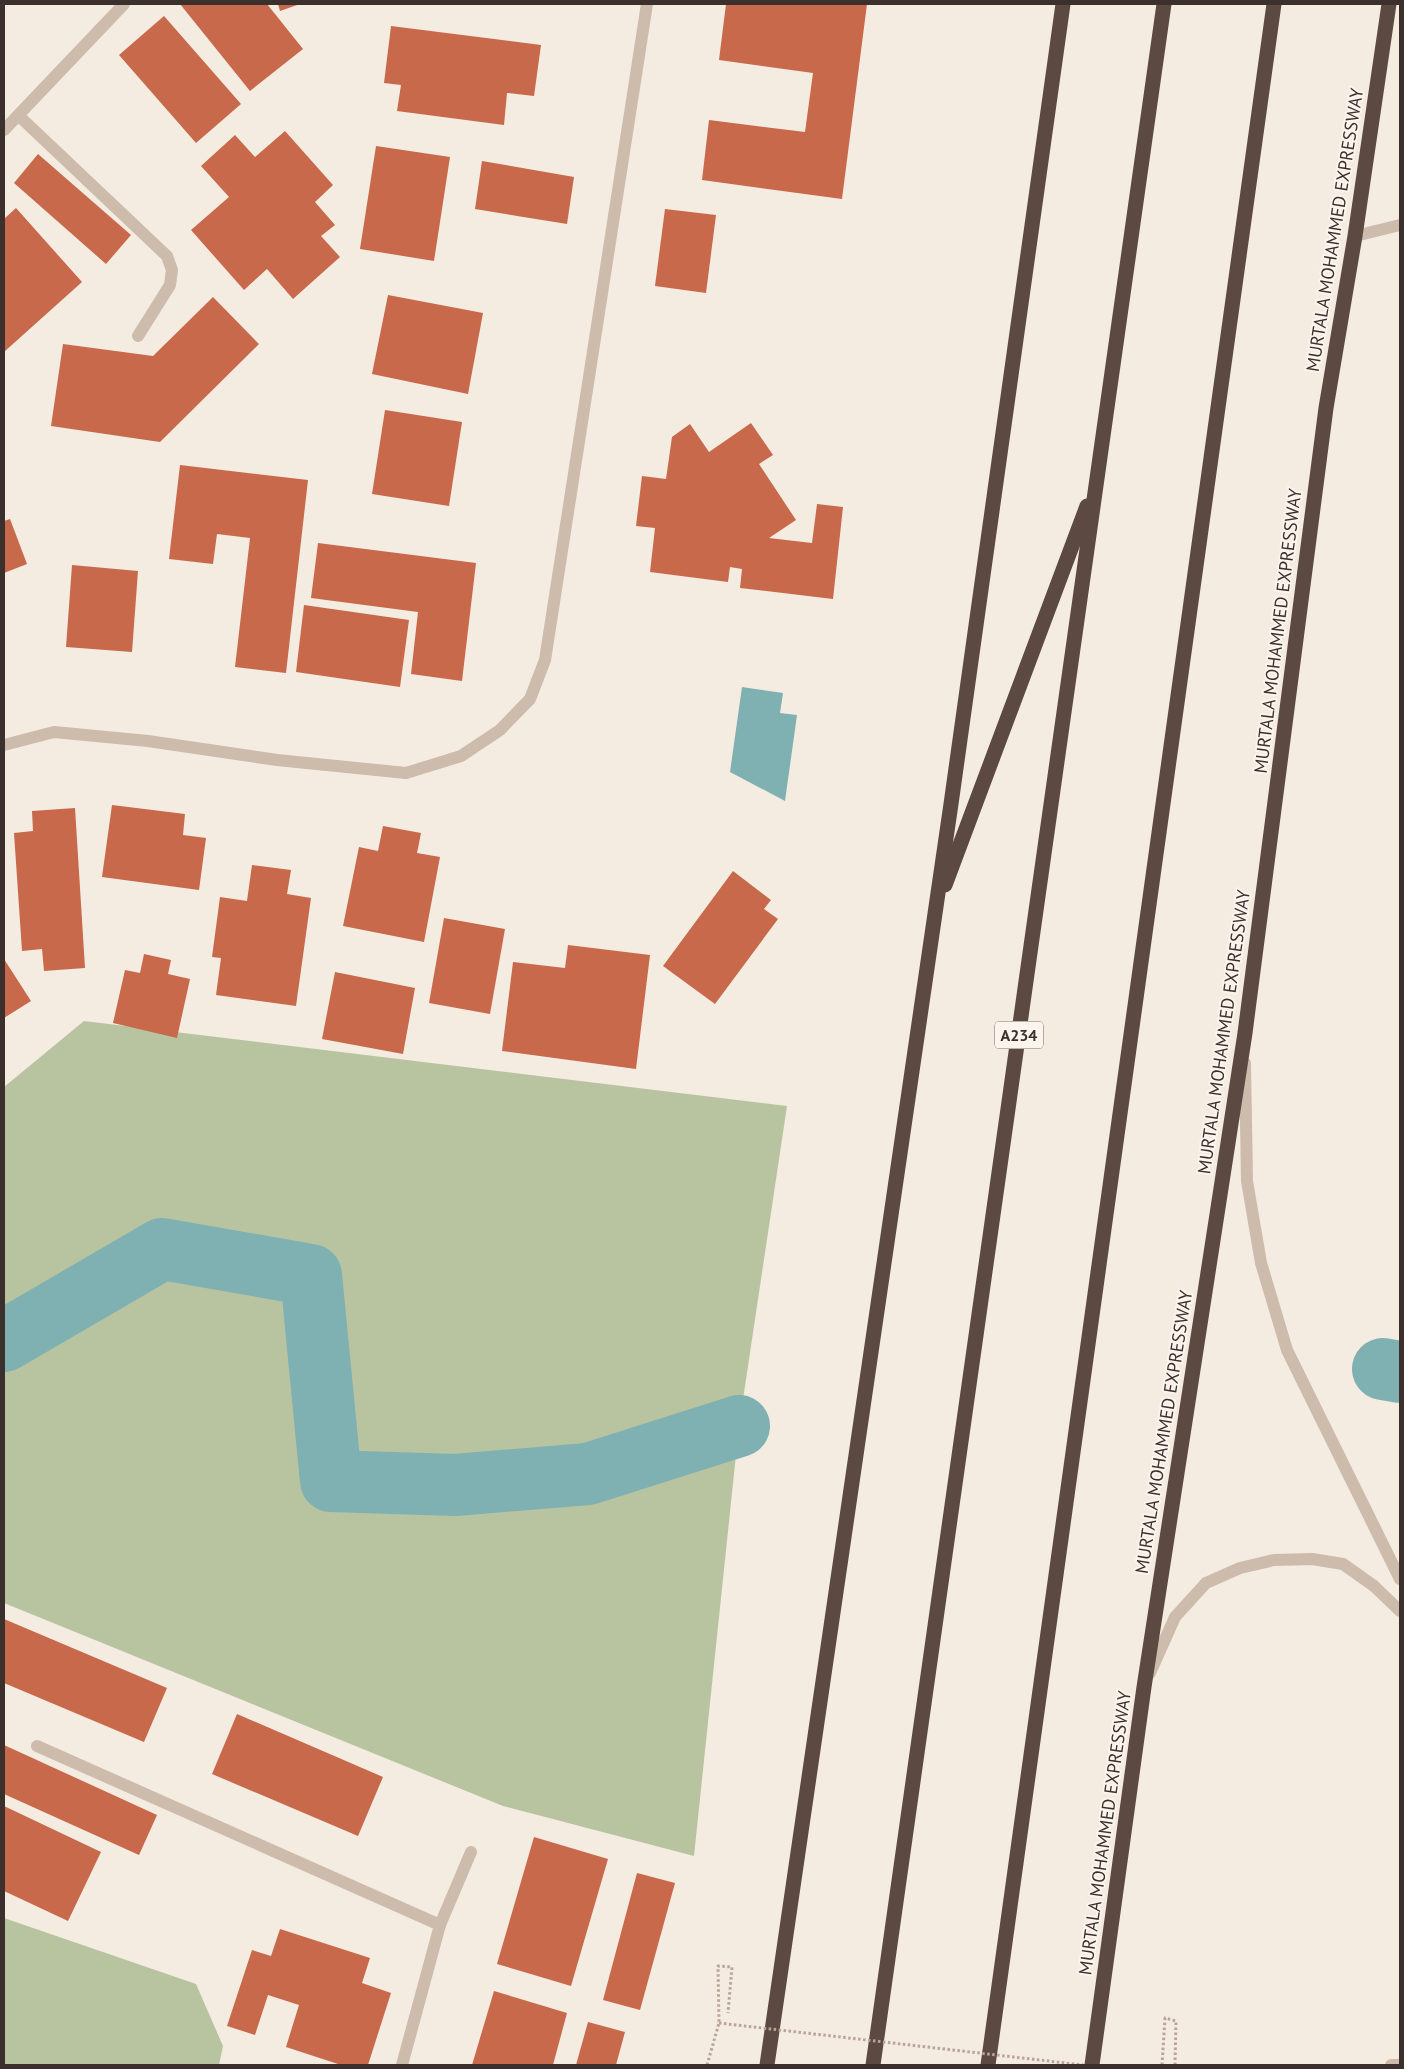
<svg xmlns="http://www.w3.org/2000/svg" width="1404" height="2069" viewBox="0 0 1404 2069" font-family="'PT Sans',sans-serif">
<rect width="100%" height="100%" fill="#f4ebe1"/>
<g fill="#b8c4a0">
<polygon points="84,1021 787,1106 739,1426 694,1856 503,1806 4,1603 4,1087"/>
<polygon points="4,1918 196,1984 223,2046 219,2065 4,2065"/>
</g>
<polygon fill="#7fb0b2" points="742,687 783,693 780,713 797,715 785,801 730,772"/>
<g fill="none" stroke-linecap="round" stroke-linejoin="round">
<g stroke="#7fb0b2" stroke-width="62">
<polyline points="4,1341 162,1249 311,1275 331,1481 455,1485 588,1474 739,1426"/>
<polyline points="1383,1369 1400,1372"/>
</g>
</g>
<g fill="#c8694b">
<polygon points="180,4 267,4 303,49 250,91"/>
<polygon points="278,4 300,4 280,11"/>
<polygon points="726,4 867,4 842,199 702,180 709,120 805,132 813,73 719,60"/>
<polygon points="164,16 241,104 196,143 119,55"/>
<polygon points="391,26 541,45 534,96 507,93 504,125 397,111 401,85 384,83"/>
<polygon points="285,131 333,185 315,202 335,225 321,236 340,257 293,299 267,269 244,290 191,230 229,197 201,166 235,135 255,157"/>
<polygon points="376,146 450,157 434,261 360,249"/>
<polygon points="38,154 131,235 106,264 14,183"/>
<polygon points="482,161 574,177 567,224 475,209"/>
<polygon points="16,208 82,282 4,352 4,219"/>
<polygon points="665,209 716,215 706,293 655,286"/>
<polygon points="388,295 483,313 468,394 372,374"/>
<polygon points="213,297 259,344 160,442 51,426 63,344 153,356"/>
<polygon points="385,410 462,422 449,506 372,494"/>
<polygon points="751,423 773,455 759,464 796,520 769,538 812,543 817,504 843,507 833,599 740,588 742,569 730,567 728,582 650,572 655,528 636,526 642,476 666,479 672,437 690,424 709,452"/>
<polygon points="180,465 308,480 286,673 235,667 250,538 217,534 213,564 169,559"/>
<polygon points="10,519 27,564 4,573 4,521"/>
<polygon points="318,543 476,563 462,681 411,674 418,612 311,598"/>
<polygon points="72,565 138,571 132,652 66,647"/>
<polygon points="304,605 409,620 400,687 296,672"/>
<polygon points="112,805 185,814 183,835 206,838 199,890 102,877"/>
<polygon points="75,808 85,968 44,971 42,949 22,951 14,833 33,831 32,811"/>
<polygon points="383,826 421,833 417,853 440,857 424,942 343,926 359,847 378,851"/>
<polygon points="252,865 291,870 287,894 311,898 296,1006 216,995 221,958 212,957 220,897 247,901"/>
<polygon points="733,871 771,900 764,909 778,919 715,1004 663,966"/>
<polygon points="444,918 505,929 490,1014 429,1003"/>
<polygon points="568,945 650,955 636,1069 502,1051 513,962 565,968"/>
<polygon points="144,954 171,960 168,974 190,979 177,1038 113,1023 125,970 140,973"/>
<polygon points="4,959 31,1001 4,1018"/>
<polygon points="335,972 415,988 403,1054 322,1039"/>
<polygon points="4,1619 167,1688 144,1742 4,1683"/>
<polygon points="237,1714 383,1777 358,1836 212,1774"/>
<polygon points="4,1745 157,1815 139,1855 4,1794"/>
<polygon points="4,1806 101,1852 68,1921 4,1891"/>
<polygon points="534,1837 608,1859 571,1986 497,1964"/>
<polygon points="637,1873 675,1883 640,2010 603,2000"/>
<polygon points="280,1929 370,1958 362,1983 391,1993 368,2065 341,2065 286,2047 299,2005 268,1995 255,2035 227,2026 252,1950 271,1956"/>
<polygon points="494,1991 567,2013 553,2065 472,2065"/>
<polygon points="588,2022 625,2032 616,2065 576,2065"/>
</g>
<g fill="none" stroke-linecap="round" stroke-linejoin="round">
<g stroke="#b9a596" stroke-width="3" stroke-dasharray="2.5 2.5" stroke-linecap="butt">
<polyline points="707,2065 719,2023 718,1966 732,1967 728,2013"/>
<polyline points="1162,2065 1165,2018 1176,2021 1175,2065"/>
</g>
<g stroke="#cdbbac" stroke-width="12">
<polyline points="19,116 167,256 172,270 170,285 138,336"/>
<polyline points="4,130 124,4"/>
<polyline points="1355,236 1400,225"/>
<polyline points="4,745 54,732 148,741 277,760 406,773 461,756 500,730 530,699 545,660 647,4"/>
<polyline points="1245,1063 1247,1181 1261,1263 1287,1350 1400,1579"/>
<polyline points="1150,1673 1175,1617 1206,1583 1240,1568 1274,1560 1312,1559 1343,1564 1374,1586 1400,1611"/>
<polyline points="37,1746 440,1925"/>
<polyline points="402,2065 440,1925 471,1852"/>
<polyline points="1391,2065 1400,2065"/>
</g>
<g stroke="#5c4a42" stroke-width="15">
<polyline points="945,885 1087,506"/>
<polyline points="767,2065 951,804 1063,4"/>
<polyline points="873,2065 1164,4"/>
<polyline points="988,2065 1274,4"/>
<polyline points="1092,2065 1144,1687 1245,1033 1326,408 1355,236 1389,4"/>
</g>
<polyline stroke="#b9a596" stroke-width="3" stroke-dasharray="2.5 2.5" stroke-linecap="butt" points="719,2023 1083,2065"/>
</g>
<g text-anchor="middle" stroke-width="4" stroke-linejoin="round" paint-order="stroke">
<rect fill="#fbf5ee" stroke="#756b66" stroke-width="1" x="995" y="1021.5" width="48" height="27" rx="4"/>
<g font-size="16" font-weight="bold" fill="#3b302b">
<text x="1019" y="1041">A234</text>
</g>
<g font-size="18" fill="#3b302b" stroke="#fbf5ee">
<text transform="translate(1335 230) rotate(-81)" y="6">MURTALA MOHAMMED EXPRESSWAY</text>
<text transform="translate(1278 631) rotate(-83)" y="6">MURTALA MOHAMMED EXPRESSWAY</text>
<text transform="translate(1224 1032) rotate(-82)" y="6">MURTALA MOHAMMED EXPRESSWAY</text>
<text transform="translate(1164 1432) rotate(-81)" y="6">MURTALA MOHAMMED EXPRESSWAY</text>
<text transform="translate(1105 1833) rotate(-82)" y="6">MURTALA MOHAMMED EXPRESSWAY</text>
</g>
</g>
<rect width="1404" height="2069" fill="none" stroke="#3b302b" stroke-width="10"/>
</svg>
